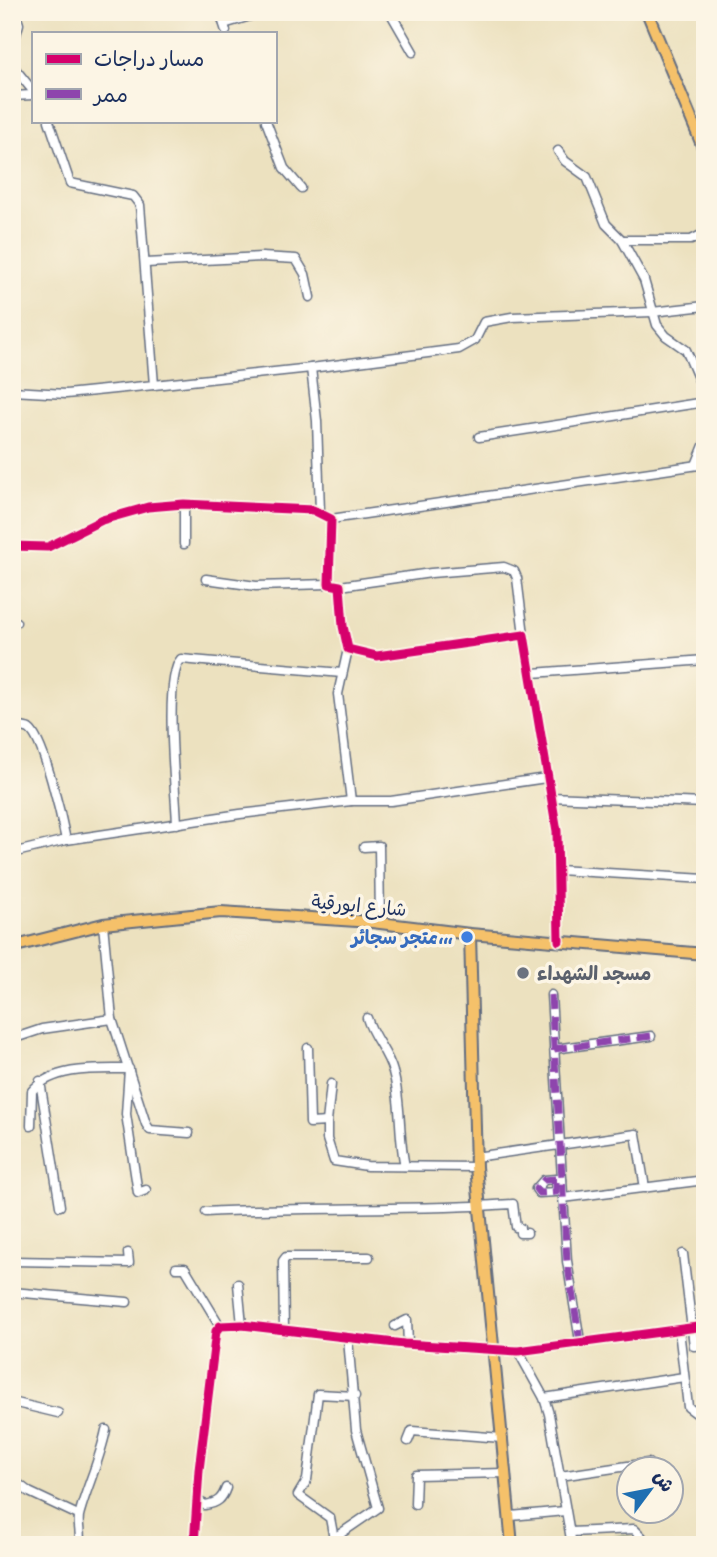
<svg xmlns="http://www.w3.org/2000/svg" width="717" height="1557" viewBox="0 0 717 1557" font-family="'Gochi Hand','Playpen Sans Arabic',sans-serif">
<rect width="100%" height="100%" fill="#fcf5e5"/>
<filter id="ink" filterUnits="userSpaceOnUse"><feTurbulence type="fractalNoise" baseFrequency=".0143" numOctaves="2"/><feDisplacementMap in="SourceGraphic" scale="14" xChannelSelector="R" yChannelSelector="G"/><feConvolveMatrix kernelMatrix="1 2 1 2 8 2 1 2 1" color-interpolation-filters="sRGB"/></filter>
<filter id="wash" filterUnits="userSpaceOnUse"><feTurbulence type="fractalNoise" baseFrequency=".00686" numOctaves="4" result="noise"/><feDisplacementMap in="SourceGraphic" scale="28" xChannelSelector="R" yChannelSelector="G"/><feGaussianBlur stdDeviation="1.57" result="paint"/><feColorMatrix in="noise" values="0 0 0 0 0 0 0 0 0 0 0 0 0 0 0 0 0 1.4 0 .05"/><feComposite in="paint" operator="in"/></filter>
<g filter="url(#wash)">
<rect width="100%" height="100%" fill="#ece1bf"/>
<polygon fill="#76b06e" stroke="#487066" stroke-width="2" points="621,1536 633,1538 636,1545 581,1545"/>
</g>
<g filter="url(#ink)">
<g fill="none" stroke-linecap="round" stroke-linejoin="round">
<defs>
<g id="minor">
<polyline points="220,12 226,31"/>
<polyline points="390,12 413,52"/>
<polyline points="224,24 263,12"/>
<polyline points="12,49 19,24 15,12"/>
<polyline points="12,65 33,91"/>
<polyline points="12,96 33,95"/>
<polyline points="266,121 284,168 301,188"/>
<polyline points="558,151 565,161 587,177 606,224 622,240 644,280 657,325 666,336 686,350 705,394"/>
<polyline points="622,240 691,240 705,233"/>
<polyline points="146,263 262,257 296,259 305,274 310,297"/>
<polyline points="311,368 459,349 475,340 484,322 512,317 652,312 705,306"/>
<polyline points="154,385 311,368 317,421 320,512"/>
<polyline points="12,391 66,394 154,385 140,205 133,196 70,183 49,121"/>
<polyline points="479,437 705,402"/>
<polyline points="696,465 705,443"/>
<polyline points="184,504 184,544"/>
<polyline points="331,519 705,464"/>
<polyline points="12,546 48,547 102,520 148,507 184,504 313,510 331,519 329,584 340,586 343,626 348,649 377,656 524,635 557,831 559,941"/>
<polyline points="206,579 256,586 329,584"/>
<polyline points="340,586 431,573 504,567 514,571 517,578 524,635"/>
<polyline points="12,623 16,622"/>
<polyline points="348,649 338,694 351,801"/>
<polyline points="533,673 705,660"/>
<path d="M 12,726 C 17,727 25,727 29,729 C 44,739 62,820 66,840"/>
<polyline points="550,797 705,803"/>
<path d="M 177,824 C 176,792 163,679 181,659 L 342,673"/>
<polyline points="364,847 379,846 380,923"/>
<polyline points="12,853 66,840 240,814 351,801 391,801 546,778"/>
<polyline points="558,870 705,879"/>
<polyline points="103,924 112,1019 146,1124 150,1130 189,1133"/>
<polyline points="551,995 567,1261 580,1341"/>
<path d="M 367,1018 C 373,1038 388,1052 393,1072 C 402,1103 398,1136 405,1166"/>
<polyline points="12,1039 42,1029 112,1019"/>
<polyline points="308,1048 310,1123 327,1122 327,1139 334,1161 367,1166 476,1167"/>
<polyline points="554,1049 651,1036"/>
<polyline points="40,1081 60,1206"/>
<polyline points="327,1122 331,1084"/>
<path d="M 31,1126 L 32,1091 C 53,1066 98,1069 129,1069 L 126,1114 L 138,1193 L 146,1190"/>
<polyline points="475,1157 636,1134 645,1188"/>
<polyline points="556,1179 544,1180 536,1189 539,1193 556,1192 556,1179 562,1180"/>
<polyline points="563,1198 705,1180"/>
<path d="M 206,1212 C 309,1206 410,1211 513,1204 L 516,1227 L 520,1228 L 520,1233 L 527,1233"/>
<polyline points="683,1254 694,1346 705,1345"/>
<polyline points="12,1261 129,1263 128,1253"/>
<polyline points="176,1268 185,1268 220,1326"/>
<polyline points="238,1284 242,1325"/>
<polyline points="12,1292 127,1302"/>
<polyline points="395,1326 407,1320 408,1344"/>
<polyline points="679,1330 688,1407 696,1413 705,1412"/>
<polyline points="284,1331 283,1261 286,1257 369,1257"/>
<polyline points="518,1351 544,1398 549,1414 572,1545"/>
<polyline points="544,1398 684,1377"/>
<polyline points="12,1402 58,1413"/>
<polyline points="408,1441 412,1431 502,1438"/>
<polyline points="560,1476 648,1463"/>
<polyline points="12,1479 29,1492 78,1515"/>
<path d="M 197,1500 L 205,1505 C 218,1503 222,1499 226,1488"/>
<polyline points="415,1504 416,1475 506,1473"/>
<polyline points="511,1516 565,1511"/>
<polyline points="571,1532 634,1529 642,1537 643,1545"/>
<polyline points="334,1539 330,1518 298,1495 307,1480 318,1394 355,1396"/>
<path d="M 79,1545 C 82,1533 76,1522 80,1512 C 88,1484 100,1459 106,1430"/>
<polyline points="194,1545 199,1470 216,1331 220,1326 242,1325 404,1344 518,1351 705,1326"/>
<polyline points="324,1545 378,1508 356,1430 348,1339"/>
</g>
<g id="major">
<polyline points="647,12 705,152"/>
<polyline points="470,934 476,1167 512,1545"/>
<polyline points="12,947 103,924 221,912 372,922 470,934 705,954"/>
</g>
</defs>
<use href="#minor" stroke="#646d80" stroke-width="11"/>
<use href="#major" stroke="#646d80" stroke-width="14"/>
<use href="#minor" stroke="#fff" stroke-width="8"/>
<use href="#major" stroke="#f5c16b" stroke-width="10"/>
<g stroke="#8e44ad" stroke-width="7" stroke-dasharray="14 7" stroke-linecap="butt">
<polyline points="551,995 567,1261 580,1341"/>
<polyline points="554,1049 651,1036"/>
<polyline points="556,1179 544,1180 536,1189 539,1193 556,1192 556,1179 559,1179"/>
</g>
<defs>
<g id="cycleway">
<polyline points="12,546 48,547 102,520 148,507 184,504 313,510 331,519 329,584 340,586 343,626 348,649 377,656 524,635 557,831 559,941"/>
<polyline points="194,1545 199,1470 216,1331 220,1326 242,1325 404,1344 518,1351 705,1326"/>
</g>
</defs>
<use href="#cycleway" stroke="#fcf5e5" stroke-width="13"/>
<use href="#cycleway" stroke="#d6006c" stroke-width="9"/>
</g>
</g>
<circle fill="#3f7fe0" stroke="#fcf5e5" stroke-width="2.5" cx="467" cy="937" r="7"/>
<circle fill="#6b7280" stroke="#fcf5e5" stroke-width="2.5" cx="523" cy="973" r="7"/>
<g text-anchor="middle" stroke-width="7" stroke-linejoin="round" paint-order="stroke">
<g font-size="19" fill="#1b2f5e" stroke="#fcf5e5">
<text transform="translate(359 905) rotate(5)" y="7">شارع ابورقية</text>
</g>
<g font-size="19" font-weight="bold" fill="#366cbe" stroke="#fcf5e5" text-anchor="end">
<text x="453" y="944">متجر سجائر،،،</text>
</g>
<g font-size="19" font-weight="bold" fill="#5b616d" stroke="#fcf5e5" text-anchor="start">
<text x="537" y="980">مسجد الشهداء</text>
</g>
</g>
<rect width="717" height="1557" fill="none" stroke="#fcf5e5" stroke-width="42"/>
<rect x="32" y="32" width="245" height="91" fill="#fcf5e5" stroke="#a2a6af" stroke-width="2"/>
<rect x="46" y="54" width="35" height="10" fill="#d6006c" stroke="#a2a6af" stroke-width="2"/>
<text x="94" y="66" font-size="21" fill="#1b2f5e">مسار دراجات</text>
<rect x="46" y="89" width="35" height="10" fill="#8e44ad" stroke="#a2a6af" stroke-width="2"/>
<text x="94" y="102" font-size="21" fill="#1b2f5e">ممر</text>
<g transform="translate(650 1490) rotate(58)"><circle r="33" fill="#fcf5e5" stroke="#a2a6af" stroke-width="2"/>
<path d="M0-5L12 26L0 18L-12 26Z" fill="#1f6fb2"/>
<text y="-10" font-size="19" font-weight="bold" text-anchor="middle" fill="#1b2f5e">ش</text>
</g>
</svg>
